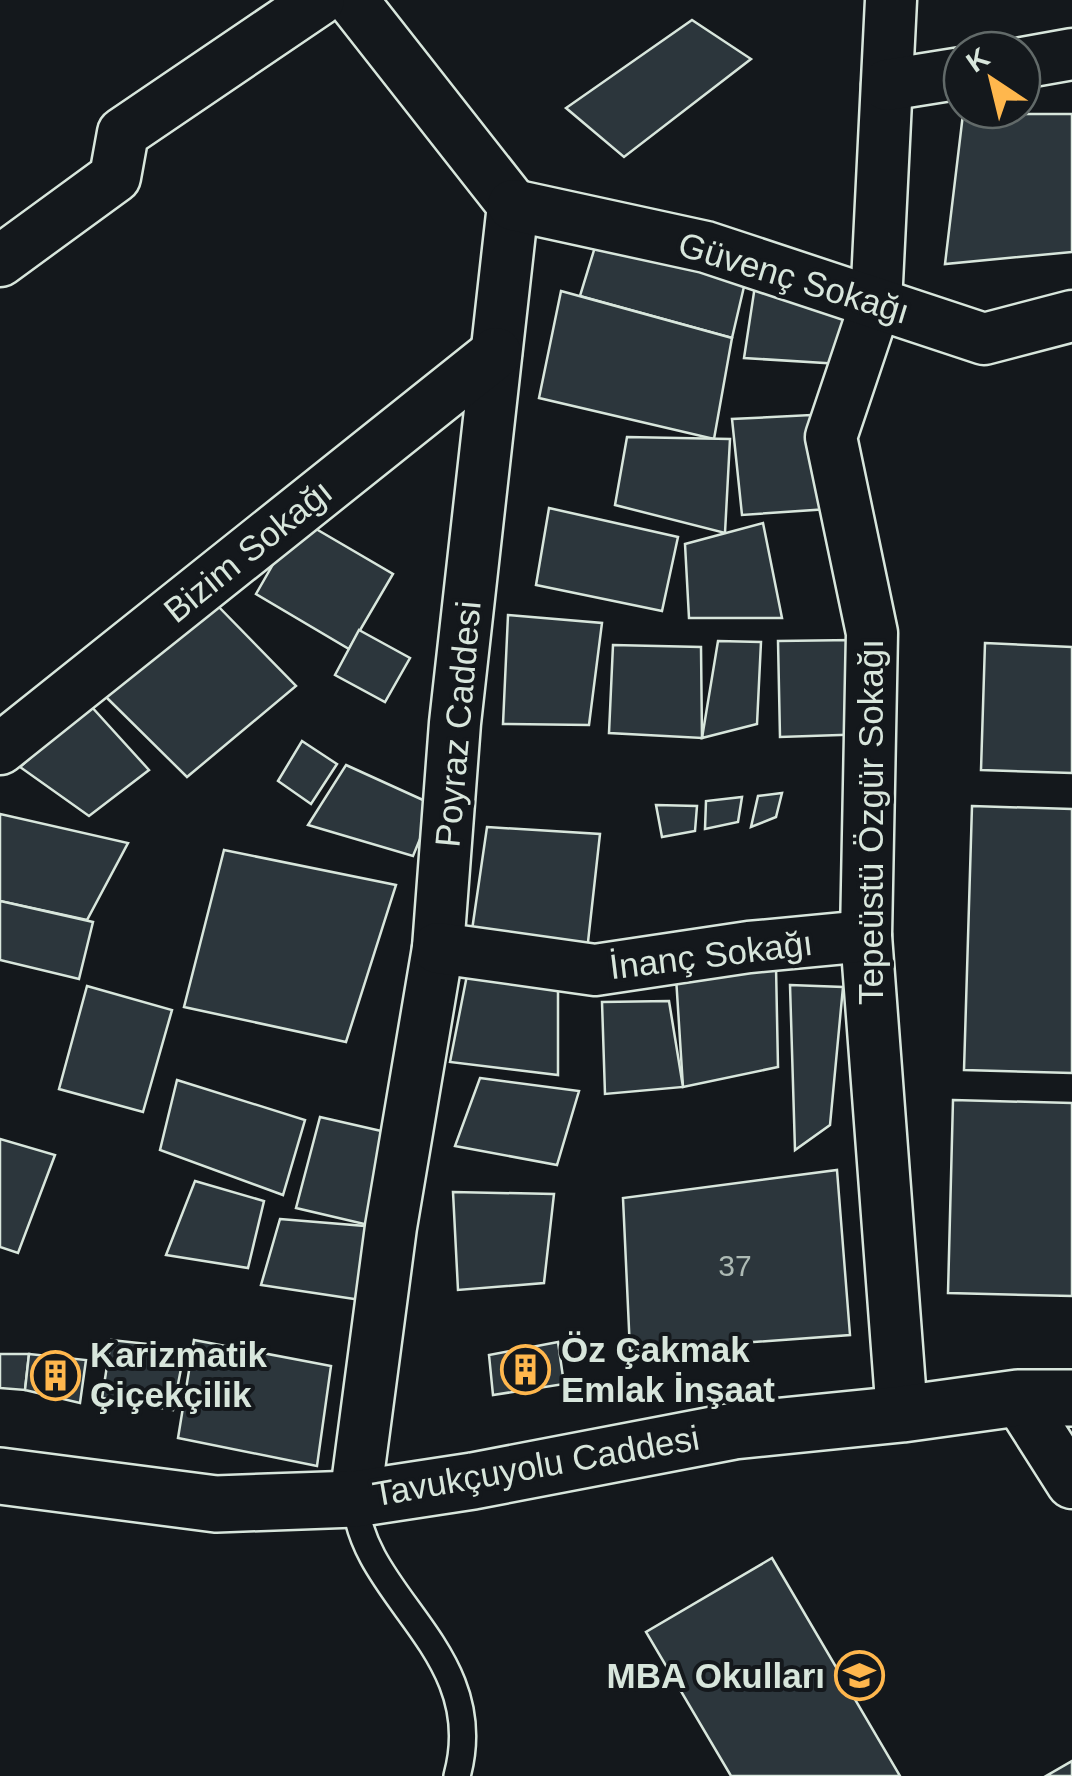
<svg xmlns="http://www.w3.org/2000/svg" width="1072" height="1776" viewBox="0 0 1072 1776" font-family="Arial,sans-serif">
<rect width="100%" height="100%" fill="#14181c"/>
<g fill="#2c363c" stroke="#d8e6dc" stroke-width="2.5">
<polygon points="692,20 751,59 624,157 566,108"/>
<polygon points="963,114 1072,114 1072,252 945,264"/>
<polygon points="602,224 750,261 732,338 580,296"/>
<polygon points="756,279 858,309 856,365 744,358"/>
<polygon points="561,291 732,338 714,439 539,398"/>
<polygon points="811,415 828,509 742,515 732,419"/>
<polygon points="627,437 730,439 725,533 615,505"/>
<polygon points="549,508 678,537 662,611 536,585"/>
<polygon points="299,519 393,574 349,649 256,594"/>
<polygon points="763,523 782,618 689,618 685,544"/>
<polygon points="214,602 296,686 187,777 104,695"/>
<polygon points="508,615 602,623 589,725 503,724"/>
<polygon points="359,630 410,658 385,702 335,675"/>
<polygon points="853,640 870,734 780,737 778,641"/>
<polygon points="718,641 761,642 757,724 702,738"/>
<polygon points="985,643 1072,647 1072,773 981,770"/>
<polygon points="613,645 701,647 702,738 609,733"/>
<polygon points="90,705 149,770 89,816 20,767"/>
<polygon points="302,741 337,764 311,804 278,781"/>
<polygon points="346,765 434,805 413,856 308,825"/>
<polygon points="782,793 776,817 751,827 758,796"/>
<polygon points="742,797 738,822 705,829 706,801"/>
<polygon points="656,805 697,806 695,831 662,837"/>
<polygon points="972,806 1072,809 1072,1073 964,1070"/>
<polygon points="0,814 128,843 87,920 0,901"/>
<polygon points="487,827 600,834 587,951 471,937"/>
<polygon points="224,850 396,885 346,1042 184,1007"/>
<polygon points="0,901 93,922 79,979 0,960"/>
<polygon points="776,966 778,1067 683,1087 676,977"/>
<polygon points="467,975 558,985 558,1075 450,1062"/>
<polygon points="790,985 843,987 830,1125 795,1150"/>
<polygon points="87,986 172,1010 143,1112 59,1089"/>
<polygon points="669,1001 683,1087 605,1094 602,1002"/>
<polygon points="480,1078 579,1091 557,1165 455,1146"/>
<polygon points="177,1080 305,1120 283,1195 160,1150"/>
<polygon points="953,1100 1072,1103 1072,1296 948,1293"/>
<polygon points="320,1117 390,1133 377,1227 296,1208"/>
<polygon points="0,1139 55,1155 18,1253 0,1247"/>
<polygon points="837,1170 850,1335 630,1351 623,1198"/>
<polygon points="195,1181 264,1201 248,1268 166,1255"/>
<polygon points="453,1192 554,1194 544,1283 458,1290"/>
<polygon points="280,1219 377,1227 381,1303 261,1285"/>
<polygon points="111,1340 185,1348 173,1410 102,1398"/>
<polygon points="194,1340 331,1366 317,1466 178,1438"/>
<polygon points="558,1342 564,1384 493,1395 489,1355"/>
<polygon points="0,1354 29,1354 25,1390 0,1388"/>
<polygon points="29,1354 86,1360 80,1403 25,1390"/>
<polygon points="772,1558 900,1776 731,1776 646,1632"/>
<polygon points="1072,1761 1072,1776 1046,1776"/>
</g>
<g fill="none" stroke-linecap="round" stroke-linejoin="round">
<defs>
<path id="service" d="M 355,1499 C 361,1598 491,1652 457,1776"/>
<g id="minor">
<polyline points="352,0 513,205 455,723 438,948 391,1227 355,1499"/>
<polyline points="891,0 876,303 831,437 872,633 866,936 902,1414"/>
<polyline points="1022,63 1072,54"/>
<polyline points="887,85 962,73"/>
<polyline points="513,205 706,247 984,339 1072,316"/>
<polyline points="0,261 115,177 123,133 319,0"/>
<polyline points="0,749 496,353"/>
<polyline points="438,948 595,970 749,947 866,936"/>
<polyline points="1018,1398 1072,1483"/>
</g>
<polyline id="primary" points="0,1476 216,1504 355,1499 473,1481 734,1431 902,1414 1018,1398 1072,1398"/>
</defs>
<use href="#service" stroke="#d8e6dc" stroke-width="30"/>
<use href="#minor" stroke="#d8e6dc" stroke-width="55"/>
<use href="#primary" stroke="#d8e6dc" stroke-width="60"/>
<use href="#service" stroke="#14181c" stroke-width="25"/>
<use href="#minor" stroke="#14181c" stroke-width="50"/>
<use href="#primary" stroke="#14181c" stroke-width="55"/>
</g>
<defs>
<symbol id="building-ring" viewBox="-11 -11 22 22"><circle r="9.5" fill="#14181c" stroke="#ffb74d" stroke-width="1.5"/><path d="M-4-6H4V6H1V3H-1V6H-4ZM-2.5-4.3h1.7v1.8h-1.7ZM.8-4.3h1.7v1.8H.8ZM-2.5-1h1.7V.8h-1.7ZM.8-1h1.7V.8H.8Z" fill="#ffb74d"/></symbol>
<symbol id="school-ring" viewBox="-11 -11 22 22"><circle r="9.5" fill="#14181c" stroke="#ffb74d" stroke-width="1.5"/><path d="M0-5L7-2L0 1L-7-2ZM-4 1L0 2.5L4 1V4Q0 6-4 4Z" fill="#ffb74d"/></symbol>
</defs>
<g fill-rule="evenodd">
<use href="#building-ring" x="498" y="1342" width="55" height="55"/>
<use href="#building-ring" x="28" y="1348" width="55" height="55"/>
<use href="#school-ring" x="832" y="1648" width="55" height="55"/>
</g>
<g text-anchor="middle" stroke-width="8" stroke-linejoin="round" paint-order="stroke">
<g font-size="30" fill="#adbab4">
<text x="735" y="1276">37</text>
</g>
<g font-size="35" fill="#d8e6dc" stroke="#14181c">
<text transform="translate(794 278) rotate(17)" y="12">Güvenç Sokağı</text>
<text transform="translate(248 551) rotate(-39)" y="12">Bizim Sokağı</text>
<text transform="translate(458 724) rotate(-85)" y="12">Poyraz Caddesi</text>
<text transform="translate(871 822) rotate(-90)" y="12">Tepeüstü Özgür Sokağı</text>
<text transform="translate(711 955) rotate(-7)" y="12">İnanç Sokağı</text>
<text transform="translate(536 1466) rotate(-10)" y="12">Tavukçuyolu Caddesi</text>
</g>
<g font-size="35" font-weight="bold" fill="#d8e6dc" stroke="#14181c" text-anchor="start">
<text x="561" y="1362">Öz Çakmak<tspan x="561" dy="40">Emlak İnşaat</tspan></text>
<text x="90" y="1367">Karizmatik<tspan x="90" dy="40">Çiçekçilik</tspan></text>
<text x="825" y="1688" text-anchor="end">MBA Okulları</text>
</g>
</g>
<g transform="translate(992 80) rotate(325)"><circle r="48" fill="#14181c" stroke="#626a69" stroke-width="2.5"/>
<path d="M0-8L18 38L0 25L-18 38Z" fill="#ffb74d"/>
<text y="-15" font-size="28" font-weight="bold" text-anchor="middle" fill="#d8e6dc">K</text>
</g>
</svg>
